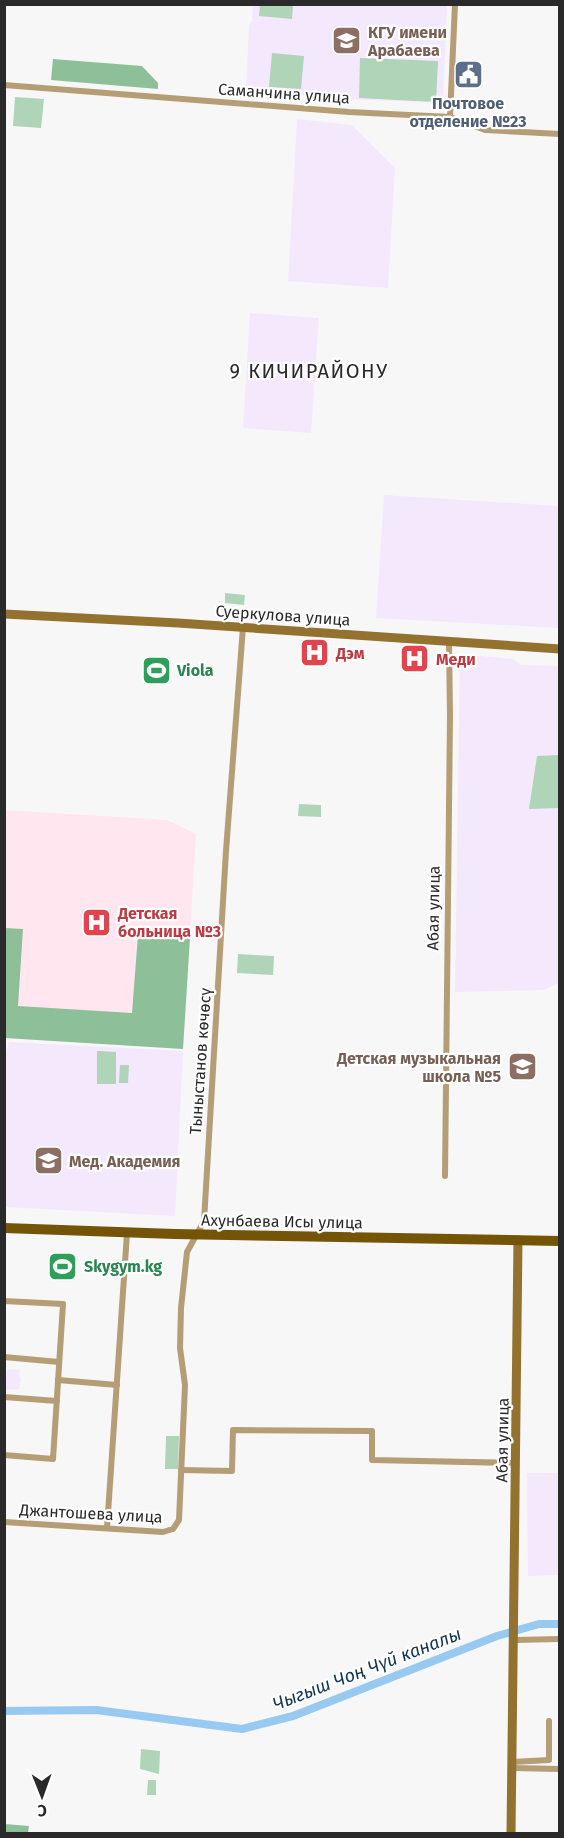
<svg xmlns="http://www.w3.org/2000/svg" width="564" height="1838" viewBox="0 0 564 1838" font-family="'Fira Sans',sans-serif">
<rect width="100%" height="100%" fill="#f7f7f8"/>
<g fill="#f4e8fd">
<polygon points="253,5 447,5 443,103 347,99 246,91 249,25 252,21"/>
<polygon points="297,119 352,125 395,168 388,288 288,281"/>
<polygon points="250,313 319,318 311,433 243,428"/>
<polygon points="384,495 559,506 559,628 376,618"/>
<polygon points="460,654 513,659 521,665 559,666 559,983 544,990 455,992"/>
<polygon points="9,1042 183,1051 175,1216 5,1207 4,1058"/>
<polygon points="7,1369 20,1370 19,1377 21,1378 19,1389 5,1390"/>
<polygon points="527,1473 559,1473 559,1575 528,1576"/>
</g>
<polygon fill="#ffe6ef" points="4,810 167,820 196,834 183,1049 5,1038"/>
<g fill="#afd4b8">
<polygon points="260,5 293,5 292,19 259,16"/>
<polygon points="272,53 304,56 301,89 269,87"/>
<polygon points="360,58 438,61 436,102 359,98"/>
<polygon points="15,97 44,99 41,128 13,126"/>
<polygon points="225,593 245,595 244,605 225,603"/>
<polygon points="559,755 559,808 529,809 537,756"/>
<polygon points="299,804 321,805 321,817 298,816"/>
<polygon points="238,954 274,956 273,975 237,973"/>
<polygon points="97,1051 116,1052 116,1084 97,1084"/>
<polygon points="120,1065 129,1065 128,1083 119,1083"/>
<polygon points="166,1436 179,1436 178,1469 165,1469"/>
<polygon points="141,1749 160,1751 159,1774 140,1769"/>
<polygon points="148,1780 156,1780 156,1795 147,1795"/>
</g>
<g fill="#8dc099">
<polygon points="53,59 142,66 158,83 158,89 51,80"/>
<polygon points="5,928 23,929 18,1006 132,1013 138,935 190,938 183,1049 5,1038"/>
<polygon points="5,1824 29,1826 28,1833 5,1833"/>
</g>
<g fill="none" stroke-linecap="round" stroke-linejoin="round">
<polyline stroke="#97c9f1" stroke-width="8" points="4,1711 96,1710 242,1729 293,1716 497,1636 539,1624 560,1624"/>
<g stroke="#b59d75" stroke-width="6">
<polyline points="4,85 349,112 450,117 485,130 560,134"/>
<polyline points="450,117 455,4"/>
<polyline points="445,1176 450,716 449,641"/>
<polyline points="4,1301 63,1304 53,1459 4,1455"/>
<polyline points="4,1357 59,1362"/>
<polyline points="58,1380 117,1385"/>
<polyline points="4,1397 57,1401"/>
<polyline points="181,1470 232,1471 233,1430 372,1431 372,1460 516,1463"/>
<polyline points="4,1522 163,1532 173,1529 179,1520 185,1385 180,1348 181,1308 187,1252 204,1221 226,851 243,627"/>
<polyline points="107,1528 127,1233"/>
<polyline points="514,1640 560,1639"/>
<polyline points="512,1762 549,1760 549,1721"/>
<polyline points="512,1768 560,1769"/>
</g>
<g stroke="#93712f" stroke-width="9">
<polyline points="4,614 178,623 560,649"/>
<polyline points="511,1834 518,1240"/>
</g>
<polyline stroke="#745407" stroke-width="10" points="4,1228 175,1234 560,1241"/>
</g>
<defs>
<symbol id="university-square" viewBox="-11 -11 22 22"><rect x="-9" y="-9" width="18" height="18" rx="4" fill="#8d6e63" stroke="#fff"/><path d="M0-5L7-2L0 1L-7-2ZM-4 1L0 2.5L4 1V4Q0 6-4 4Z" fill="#fff"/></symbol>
<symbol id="civic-square" viewBox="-11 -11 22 22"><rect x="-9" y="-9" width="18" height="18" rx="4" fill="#5c6f8a" stroke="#fff"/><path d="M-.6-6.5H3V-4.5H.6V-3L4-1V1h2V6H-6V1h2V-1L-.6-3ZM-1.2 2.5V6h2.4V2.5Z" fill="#fff"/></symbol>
<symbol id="hospital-square" viewBox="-11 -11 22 22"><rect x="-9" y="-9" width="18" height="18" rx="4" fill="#e0444e" stroke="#fff"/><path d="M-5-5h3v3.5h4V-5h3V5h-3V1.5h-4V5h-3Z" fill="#fff"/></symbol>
<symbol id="stadium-square" viewBox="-11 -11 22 22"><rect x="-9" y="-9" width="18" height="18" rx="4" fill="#2e9e5b" stroke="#fff"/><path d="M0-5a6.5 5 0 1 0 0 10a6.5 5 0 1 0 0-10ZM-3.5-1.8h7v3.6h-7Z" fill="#fff"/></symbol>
</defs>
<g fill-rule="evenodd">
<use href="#university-square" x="330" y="24" width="33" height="33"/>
<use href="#civic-square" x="452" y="58" width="33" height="33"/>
<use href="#hospital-square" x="298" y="636" width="33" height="33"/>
<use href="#hospital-square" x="398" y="642" width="33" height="33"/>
<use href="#stadium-square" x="140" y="654" width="33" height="33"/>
<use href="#hospital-square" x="80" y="906" width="33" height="33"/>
<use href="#university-square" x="506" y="1050" width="33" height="33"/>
<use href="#university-square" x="32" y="1144" width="33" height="33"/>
<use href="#stadium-square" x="46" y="1250" width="33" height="33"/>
</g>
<g text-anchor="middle" stroke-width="4.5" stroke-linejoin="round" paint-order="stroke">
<g font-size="16" font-weight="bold" fill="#785e54" stroke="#fff" text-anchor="start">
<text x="368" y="38">КГУ имени<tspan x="368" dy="18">Арабаева</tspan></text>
<text x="501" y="1064" text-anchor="end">Детская музыкальная<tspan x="501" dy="18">школа №5</tspan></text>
<text x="69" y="1167">Мед. Академия</text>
</g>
<g font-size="16" fill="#2a2a2b" stroke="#fff">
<text transform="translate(284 93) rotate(4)" y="6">Саманчина улица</text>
<text transform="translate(283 615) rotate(4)" y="6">Суеркулова улица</text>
<text transform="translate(433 908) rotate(-89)" y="6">Абая улица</text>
<text transform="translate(200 1061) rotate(-86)" y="6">Тыныстанов көчөсү</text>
<text transform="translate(282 1221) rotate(1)" y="6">Ахунбаева Исы улица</text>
<text transform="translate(502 1440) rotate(-89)" y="6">Абая улица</text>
<text transform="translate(91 1513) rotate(3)" y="6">Джантошева улица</text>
</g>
<g font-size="16" font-weight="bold" fill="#4e5e75" stroke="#fff">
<text x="468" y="109">Почтовое<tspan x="468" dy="18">отделение №23</tspan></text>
</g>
<g font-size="16" font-weight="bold" fill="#be3a42" stroke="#fff" text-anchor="start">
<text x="336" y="659">Дэм</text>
<text x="436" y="665">Меди</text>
<text x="118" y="919">Детская<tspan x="118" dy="18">больница №3</tspan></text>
</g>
<g font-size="16" font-weight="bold" fill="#27864d" stroke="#fff" text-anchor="start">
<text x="177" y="676">Viola</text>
<text x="84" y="1272">Skygym.kg</text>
</g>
<g font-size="18" font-style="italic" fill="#103652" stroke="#fff">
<text transform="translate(367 1669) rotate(-21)" y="6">Чыгыш Чоң Чүй каналы</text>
</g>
<g font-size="20" letter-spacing="1.5" fill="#2a2a2b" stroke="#fff">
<text x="309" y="378">9 КИЧИРАЙОНУ</text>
</g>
</g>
<rect width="564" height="1838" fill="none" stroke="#2a2a2b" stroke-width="12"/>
<g transform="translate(42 1796) rotate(179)" stroke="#ffffff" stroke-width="4.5" paint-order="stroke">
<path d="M0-4.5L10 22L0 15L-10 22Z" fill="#2a2a2b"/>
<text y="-9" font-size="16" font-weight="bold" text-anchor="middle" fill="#2a2a2b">С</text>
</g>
</svg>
